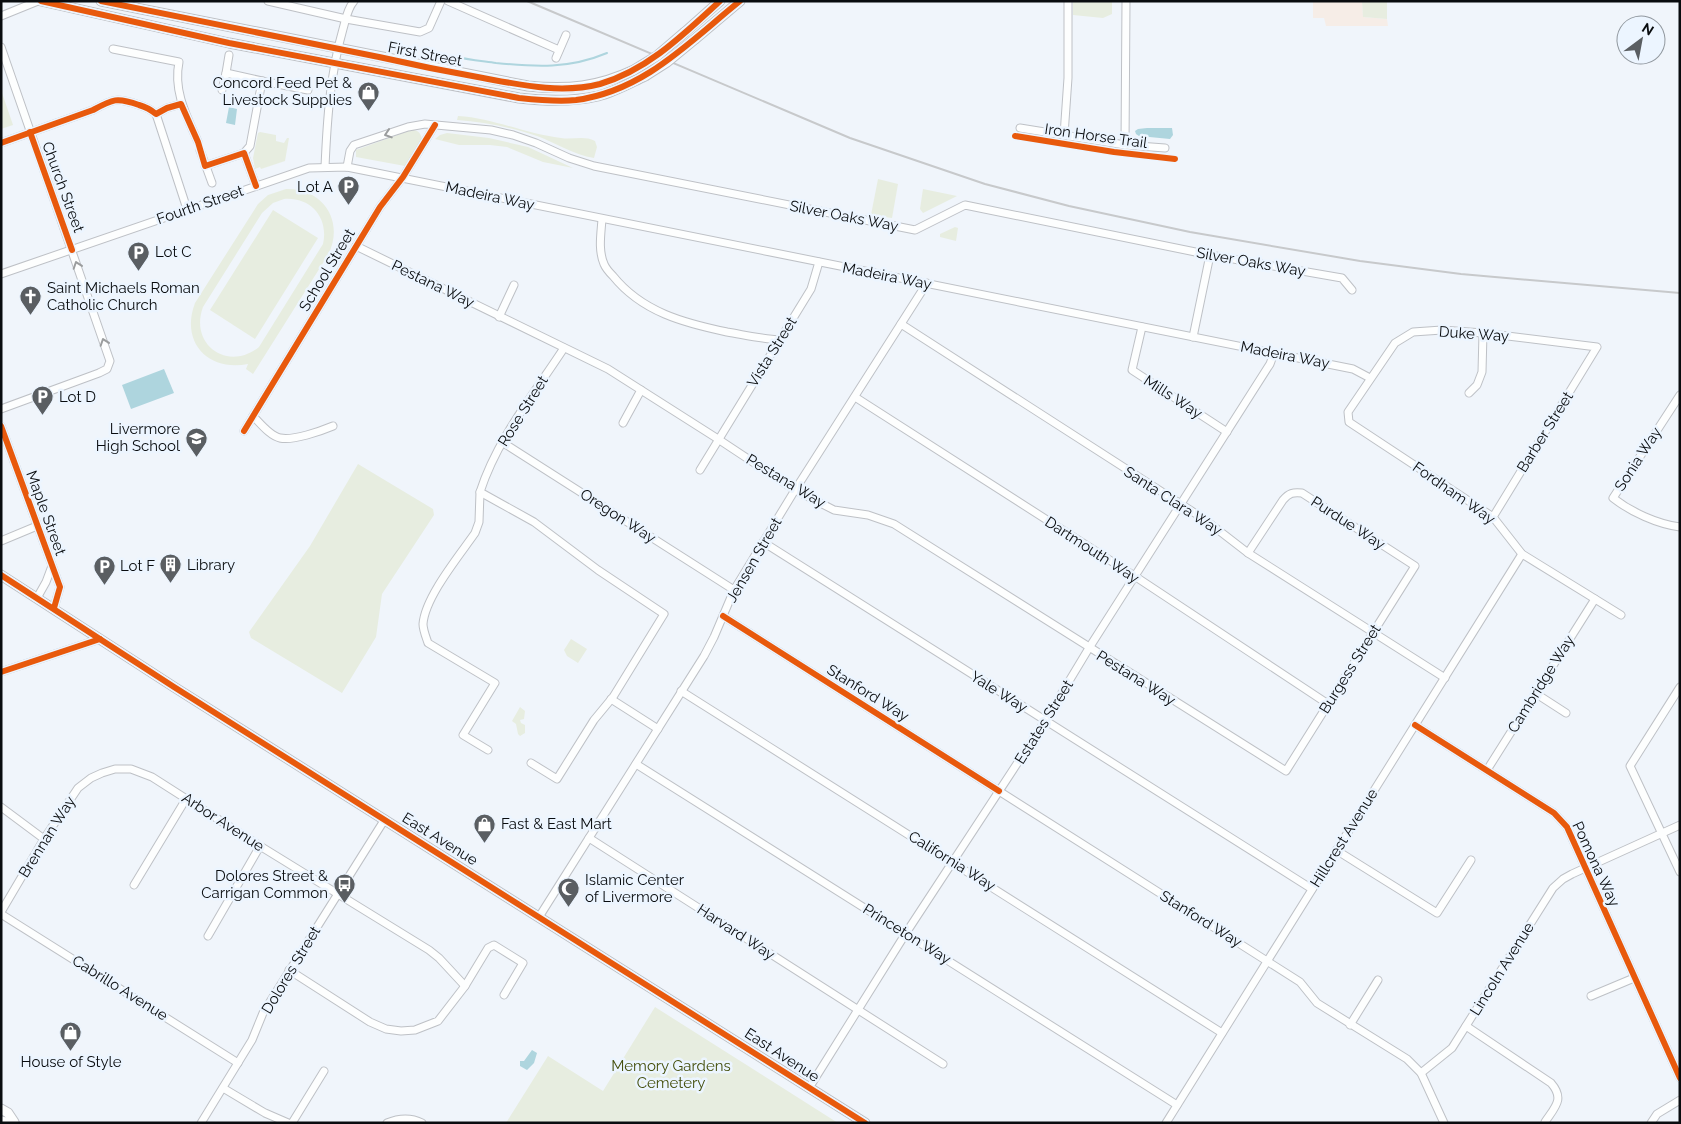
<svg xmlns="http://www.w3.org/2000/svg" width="1681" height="1124" viewBox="0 0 1681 1124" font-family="Raleway,sans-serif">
<rect width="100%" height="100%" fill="#f0f5fb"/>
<polygon fill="#f6ede7" points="1313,1 1362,1 1363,17 1387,19 1388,26 1326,26 1324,18 1313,18"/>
<g fill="#e7ede0" fill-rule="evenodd">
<polygon points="1073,1 1112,1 1112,14 1103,18 1073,15"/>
<polygon points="1362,1 1387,1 1387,19 1363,17"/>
<polygon points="1,90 13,125 1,129"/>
<path d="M 458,116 C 493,118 526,134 561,138 C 573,140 584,135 595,141 L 597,147 L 594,158 C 574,155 556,143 537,136 C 511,127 484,122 457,120 Z"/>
<path d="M 411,130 C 418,130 420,132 422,139 L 405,166 L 356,157 L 356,150 Z"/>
<polygon points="260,132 276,135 276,141 284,143 287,138 289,138 285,161 261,169 260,167 255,169 253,158 258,133"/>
<polygon points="447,133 489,138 528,147 573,168 543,162 507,147 490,145 459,145 435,139 440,135"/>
<polygon points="878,179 898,184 892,218 871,215"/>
<path d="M 286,189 C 323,188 345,221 328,255 L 253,374 L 246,369 L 248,364 C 208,372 180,342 195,303 L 258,204 L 268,195 ZM 284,199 C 311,197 329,218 323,244 L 259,347 C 228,372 189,345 203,307 L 262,213 L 273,203 Z"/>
<polygon points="923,189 957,196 923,213 920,209"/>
<polygon points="273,210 318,238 255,339 210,310"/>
<polygon points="955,227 958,228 956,241 940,237 940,234"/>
<polygon points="358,464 433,509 434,515 382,594 376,637 342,693 251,638 249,632 310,546"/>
<polygon points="571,639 587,649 578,663 567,656 564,650"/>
<polygon points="520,707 525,711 524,719 520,720 521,723 525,725 525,733 520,736 518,734 516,724 512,721"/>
<polygon points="655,1007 838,1123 506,1123 548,1056 603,1091"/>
</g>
<g fill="#aed5de">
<polygon points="229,107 237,109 235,125 226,123"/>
<polygon points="1147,128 1172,128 1173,135 1170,139 1139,136 1136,134 1135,131 1138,129"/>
<polygon points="164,369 174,393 131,409 122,385"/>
<polygon points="532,1050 537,1053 534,1063 527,1070 520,1066 520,1061 524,1061"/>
</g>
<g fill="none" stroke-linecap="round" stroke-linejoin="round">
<path stroke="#aed5de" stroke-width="2" d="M 454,56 C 467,60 482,61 496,63 C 536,67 569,69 607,53"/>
<defs>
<g id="minor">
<polyline points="268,1 346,19 420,32 429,28 441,1"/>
<polyline points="448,1 559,50"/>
<polyline points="1,16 38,1"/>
<polyline points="1,47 110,361 107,369 99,373 1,409"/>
<path d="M 113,49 L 179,62 C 173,91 187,117 198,142"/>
<polyline points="556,58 566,35"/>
<polyline points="226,73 229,55"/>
<polyline points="262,81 308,90"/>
<polyline points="222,90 226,73 262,81 250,146 244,153"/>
<polyline points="156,114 187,209"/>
<polyline points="156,114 167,108 181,104"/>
<polyline points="1020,128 1125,145 1165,148"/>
<polyline points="1064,135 1068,78 1068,1"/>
<path d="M 1,143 L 93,110 C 113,99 117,97 139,105 C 146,107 150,109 156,114"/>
<polyline points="1125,145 1126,1"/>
<polyline points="200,150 212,183"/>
<polyline points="205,166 244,153 256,186"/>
<path d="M 325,167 C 327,121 330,74 343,29 C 346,19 347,9 354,1"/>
<polyline points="347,167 350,151 354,145 408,127 425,124 491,130 513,135 536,143 569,158 594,166 915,230 965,205 1210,255 1342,278 1352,290"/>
<path d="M 602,219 C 601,234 598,250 604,264 C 606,269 610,273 613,276 C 642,312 684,323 727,332 C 745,335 762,339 780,340"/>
<path d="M 356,246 L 608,369 L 718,439 L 795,490 L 834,510 L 868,515 L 894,524 L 1286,771 L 1415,566 L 1302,493 C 1293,492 1289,493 1283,500 L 1248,553"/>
<polyline points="1,274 309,168 347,167 1353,369 1370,378"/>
<polyline points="499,317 514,285"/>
<polyline points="901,324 1204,519 1248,553 1445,678"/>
<polyline points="1142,327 1132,370 1227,432"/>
<polyline points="1193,337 1210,255"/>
<polyline points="1469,393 1477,385 1482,372 1483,333"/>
<path d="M 1680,395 L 1613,498 C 1631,512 1657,524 1680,527"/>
<polyline points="855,397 1136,577 1328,704"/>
<path d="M 253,416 C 260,423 270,436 280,438 C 293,441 321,431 333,426"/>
<polyline points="623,423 641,390"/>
<polyline points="1,426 60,587 54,608"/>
<polyline points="244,431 380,207 403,177 435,125"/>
<polyline points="502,442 734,590"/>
<polyline points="700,470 811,289 819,262"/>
<path d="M 480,492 L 479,522 L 475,533 C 459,556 425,597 423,624 C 423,630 426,637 428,643 L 495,683 L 463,735 L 488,750"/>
<polyline points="1493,517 1597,347 1483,333 1442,330 1413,332 1395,343 1348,412 1349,422 1493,517 1522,554 1621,615"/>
<polyline points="1,541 37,526"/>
<polyline points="763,542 1312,889"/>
<polyline points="37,598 46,582 52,566"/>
<polyline points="723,616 1300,982 1317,1003 1407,1059 1421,1073 1444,1123"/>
<polyline points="1,672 100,639"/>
<polyline points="1680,687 1630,766 1680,872"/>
<polyline points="681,691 1222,1033"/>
<polyline points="1535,693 1566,713"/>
<polyline points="611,699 658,729"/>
<polyline points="1415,725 1554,813 1567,827 1680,1078"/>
<path d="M 531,763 L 557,779 L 594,720 L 613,697 L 664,614 L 598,570 L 534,522 L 480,492 C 497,439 534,394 564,348"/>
<polyline points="636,764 1177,1105"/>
<polyline points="1487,770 1595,599"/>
<polyline points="1,807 44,839"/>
<polyline points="589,838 943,1064"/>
<polyline points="1336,850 1437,913 1471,860"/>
<polyline points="134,885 186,799"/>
<polyline points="1,912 44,839 78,788 91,778 102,773 115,769 131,769 152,777 260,846 429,950 439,958 465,986"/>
<polyline points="1,914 238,1063"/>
<polyline points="539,917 704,656 714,637 734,590 795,490 927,283"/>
<polyline points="208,936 260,846"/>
<polyline points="289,970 370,1022 386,1029 401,1031 415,1030 438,1021 465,986 488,948 494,945 523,963 504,995"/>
<polyline points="1591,996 1634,978"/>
<polyline points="1350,1025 1378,980"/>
<path d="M 1466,1026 L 1551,1083 C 1565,1099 1555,1107 1545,1122"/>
<polyline points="1421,1073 1452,1048 1553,888 1563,879 1572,874 1680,825"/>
<polyline points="223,1088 265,1113 288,1123"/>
<polyline points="809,1088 906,933 1045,721 1089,648 1270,364 1274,353"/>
<polyline points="1,1120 15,1123"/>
<polyline points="201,1123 252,1040 263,1013 385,819"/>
<polyline points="292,1123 324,1071"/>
<path d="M 387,1123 C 399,1118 410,1117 422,1123"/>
<polyline points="1166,1123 1522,554"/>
<polyline points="1651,1123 1657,1114 1680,1100"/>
</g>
<g id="major">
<path d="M 41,1 L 229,43 L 519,98 C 545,101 572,102 598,96 C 614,92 630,83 645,76"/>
<path d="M 101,1 L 528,86 C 568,90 598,87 634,70"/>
<polyline points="685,32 720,1"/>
<polyline points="695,39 740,1"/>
<polyline points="1,575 174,687 865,1123"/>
<polyline points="1,1109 8,1113 14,1122"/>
</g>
</defs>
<use href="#minor" stroke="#bec1c6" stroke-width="9"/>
<use href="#major" stroke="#bec1c6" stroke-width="11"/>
<use href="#minor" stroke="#fdfefe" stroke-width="7"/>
<use href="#major" stroke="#fdfefe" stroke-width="9"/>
<polyline stroke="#c7c9cb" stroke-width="2" points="527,1 850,138 985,184 1069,206 1190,232 1360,261 1461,274 1680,293"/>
<defs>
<g id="major-bridge">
<polyline points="634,70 657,56 685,32"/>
<polyline points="645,76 667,62 695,39"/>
</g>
</defs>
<use href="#major-bridge" stroke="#bec1c6" stroke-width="11" stroke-linecap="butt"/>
<use href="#major-bridge" stroke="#fdfefe" stroke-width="9"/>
<defs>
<g id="cycleway">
<path d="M 41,1 L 229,43 L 519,98 C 538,100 557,102 576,100 C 644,91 689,42 740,1"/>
<path d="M 101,1 C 194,20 287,38 379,57 C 414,65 449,72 483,78 C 521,85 561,94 600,84 C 648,70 684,34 720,1"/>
<polyline points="30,132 72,250"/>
<polyline points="1015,136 1114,152 1175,159"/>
<path d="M 1,143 L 93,110 C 113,99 117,97 139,105 C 146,107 150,109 156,114 L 167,108 L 181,104 L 198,142 L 205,166 L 244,153 L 256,186"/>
<polyline points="1,426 60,587 54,608"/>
<polyline points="244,431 380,207 403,177 435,125"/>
<polyline points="1,575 174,687 865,1123"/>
<polyline points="723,616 999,791"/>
<polyline points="1,672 100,639"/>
<polyline points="1415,725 1554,813 1567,827 1680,1078"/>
</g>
</defs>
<use href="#cycleway" stroke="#ecf5ff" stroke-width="9"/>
<use href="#cycleway" stroke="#e8590c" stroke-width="6"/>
</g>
<defs><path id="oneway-chevron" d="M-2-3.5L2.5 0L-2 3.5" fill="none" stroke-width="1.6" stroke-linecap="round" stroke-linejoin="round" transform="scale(1.25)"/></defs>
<g stroke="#9b9d9e">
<use href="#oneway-chevron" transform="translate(388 134) rotate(162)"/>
<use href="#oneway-chevron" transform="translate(77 265) rotate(-109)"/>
<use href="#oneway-chevron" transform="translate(104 342) rotate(-109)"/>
</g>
<defs>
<symbol id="shop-pin" viewBox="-11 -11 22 30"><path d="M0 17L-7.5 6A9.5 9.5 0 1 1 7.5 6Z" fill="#5a5e62" stroke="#ecf5ff"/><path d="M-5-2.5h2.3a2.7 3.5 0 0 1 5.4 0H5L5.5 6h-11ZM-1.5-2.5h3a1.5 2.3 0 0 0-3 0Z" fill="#fff"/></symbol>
<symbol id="parking-pin" viewBox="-11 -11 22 30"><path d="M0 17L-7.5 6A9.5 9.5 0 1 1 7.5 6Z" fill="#5a5e62" stroke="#ecf5ff"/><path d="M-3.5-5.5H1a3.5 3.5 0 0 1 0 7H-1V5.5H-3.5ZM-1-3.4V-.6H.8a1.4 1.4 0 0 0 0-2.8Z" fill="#fff"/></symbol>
<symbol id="church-pin" viewBox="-11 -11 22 30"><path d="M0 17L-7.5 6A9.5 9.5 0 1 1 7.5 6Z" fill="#5a5e62" stroke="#ecf5ff"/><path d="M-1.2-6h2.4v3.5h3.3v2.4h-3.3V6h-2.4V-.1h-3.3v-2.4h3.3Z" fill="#fff"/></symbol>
<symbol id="school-pin" viewBox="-11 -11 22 30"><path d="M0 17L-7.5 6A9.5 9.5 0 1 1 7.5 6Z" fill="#5a5e62" stroke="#ecf5ff"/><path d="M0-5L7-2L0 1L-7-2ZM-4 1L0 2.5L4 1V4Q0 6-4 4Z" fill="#fff"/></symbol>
<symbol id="building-pin" viewBox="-11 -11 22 30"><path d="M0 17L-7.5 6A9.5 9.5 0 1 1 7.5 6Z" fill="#5a5e62" stroke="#ecf5ff"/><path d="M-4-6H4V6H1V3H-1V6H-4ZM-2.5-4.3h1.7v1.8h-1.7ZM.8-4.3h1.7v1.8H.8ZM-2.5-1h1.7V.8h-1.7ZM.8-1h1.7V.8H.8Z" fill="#fff"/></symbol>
<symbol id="bus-pin" viewBox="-11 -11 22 30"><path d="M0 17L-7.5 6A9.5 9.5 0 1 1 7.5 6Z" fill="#5a5e62" stroke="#ecf5ff"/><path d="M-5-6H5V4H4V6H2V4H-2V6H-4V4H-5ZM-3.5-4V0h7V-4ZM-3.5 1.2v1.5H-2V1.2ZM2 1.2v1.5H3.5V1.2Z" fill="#fff"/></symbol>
<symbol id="mosque-pin" viewBox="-11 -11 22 30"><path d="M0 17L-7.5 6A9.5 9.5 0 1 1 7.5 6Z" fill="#5a5e62" stroke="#ecf5ff"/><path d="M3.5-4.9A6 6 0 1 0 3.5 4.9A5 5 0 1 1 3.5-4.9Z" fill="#fff"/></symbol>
</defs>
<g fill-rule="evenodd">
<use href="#shop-pin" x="356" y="80" width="25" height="34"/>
<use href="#parking-pin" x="336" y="174" width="25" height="34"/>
<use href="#parking-pin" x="126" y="240" width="25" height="34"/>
<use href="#church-pin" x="18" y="284" width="25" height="34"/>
<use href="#parking-pin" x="30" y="384" width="25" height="34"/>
<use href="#school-pin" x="184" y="426" width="25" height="34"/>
<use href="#building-pin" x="158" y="552" width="25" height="34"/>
<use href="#parking-pin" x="92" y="554" width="25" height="34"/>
<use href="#shop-pin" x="472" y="812" width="25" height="34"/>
<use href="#bus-pin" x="332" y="872" width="25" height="34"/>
<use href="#mosque-pin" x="556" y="876" width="25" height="34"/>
<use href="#shop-pin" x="58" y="1020" width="25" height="34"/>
</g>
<g text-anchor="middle" stroke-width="5" stroke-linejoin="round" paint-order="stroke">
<g font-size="15" fill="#090c0f" stroke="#ecf5ff">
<text transform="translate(425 54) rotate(11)" y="5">First Street</text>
<text transform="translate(1096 136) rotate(8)" y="5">Iron Horse Trail</text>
<text transform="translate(63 187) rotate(70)" y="5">Church Street</text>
<text transform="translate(490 196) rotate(12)" y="5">Madeira Way</text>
<text transform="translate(200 205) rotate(-19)" y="5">Fourth Street</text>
<text transform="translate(844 216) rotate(11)" y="5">Silver Oaks Way</text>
<text transform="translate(1251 262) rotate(10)" y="5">Silver Oaks Way</text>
<text transform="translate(327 270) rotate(-59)" y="5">School Street</text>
<text transform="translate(887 276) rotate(11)" y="5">Madeira Way</text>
<text transform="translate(433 284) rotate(26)" y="5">Pestana Way</text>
<text transform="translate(1474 334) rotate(4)" y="5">Duke Way</text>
<text transform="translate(772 352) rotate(-58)" y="5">Vista Street</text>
<text transform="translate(1285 355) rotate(11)" y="5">Madeira Way</text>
<text transform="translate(1173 397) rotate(33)" y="5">Mills Way</text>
<text transform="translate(523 411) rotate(-58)" y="5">Rose Street</text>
<text transform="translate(1545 432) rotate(-58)" y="5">Barber Street</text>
<text transform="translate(1638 459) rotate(-57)" y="5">Sonia Way</text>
<text transform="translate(786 481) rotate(31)" y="5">Pestana Way</text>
<text transform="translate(1454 493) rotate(35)" y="5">Fordham Way</text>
<text transform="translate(1173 501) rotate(33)" y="5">Santa Clara Way</text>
<text transform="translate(46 513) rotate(70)" y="5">Maple Street</text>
<text transform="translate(618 516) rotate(33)" y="5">Oregon Way</text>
<text transform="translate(1348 523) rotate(33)" y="5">Purdue Way</text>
<text transform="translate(1092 550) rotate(33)" y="5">Dartmouth Way</text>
<text transform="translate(754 560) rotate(-60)" y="5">Jensen Street</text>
<text transform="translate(1350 669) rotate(-58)" y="5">Burgess Street</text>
<text transform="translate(1136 678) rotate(32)" y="5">Pestana Way</text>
<text transform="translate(1541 684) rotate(-58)" y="5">Cambridge Way</text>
<text transform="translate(999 692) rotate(32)" y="5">Yale Way</text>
<text transform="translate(868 693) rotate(32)" y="5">Stanford Way</text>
<text transform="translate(1044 722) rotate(-58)" y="5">Estates Street</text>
<text transform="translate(223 822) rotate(33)" y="5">Arbor Avenue</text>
<text transform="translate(47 837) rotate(-58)" y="5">Brennan Way</text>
<text transform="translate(1344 838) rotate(-58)" y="5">Hillcrest Avenue</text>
<text transform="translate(440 839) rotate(32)" y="5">East Avenue</text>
<text transform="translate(952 861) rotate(32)" y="5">California Way</text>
<text transform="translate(1596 864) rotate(65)" y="5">Pomona Way</text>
<text transform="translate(1201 919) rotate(32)" y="5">Stanford Way</text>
<text transform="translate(736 932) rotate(33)" y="5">Harvard Way</text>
<text transform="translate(907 934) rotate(32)" y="5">Princeton Way</text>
<text transform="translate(1502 969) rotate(-58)" y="5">Lincoln Avenue</text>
<text transform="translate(291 970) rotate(-59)" y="5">Dolores Street</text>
<text transform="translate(120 988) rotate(32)" y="5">Cabrillo Avenue</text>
<text transform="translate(782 1055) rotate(33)" y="5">East Avenue</text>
</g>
<g font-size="15" fill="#090c0f" stroke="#ecf5ff" text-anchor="start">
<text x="352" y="88" text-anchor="end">Concord Feed Pet &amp;<tspan x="352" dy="17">Livestock Supplies</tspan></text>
<text x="333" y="192" text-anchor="end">Lot A</text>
<text x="155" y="257">Lot C</text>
<text x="47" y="293">Saint Michaels Roman<tspan x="47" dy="17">Catholic Church</tspan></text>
<text x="59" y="402">Lot D</text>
<text x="180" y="434" text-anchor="end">Livermore<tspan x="180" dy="17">High School</tspan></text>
<text x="187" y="570">Library</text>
<text x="120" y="571">Lot F</text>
<text x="501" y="829">Fast &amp; East Mart</text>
<text x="328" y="881" text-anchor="end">Dolores Street &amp;<tspan x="328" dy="17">Carrigan Common</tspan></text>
<text x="585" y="885">Islamic Center<tspan x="585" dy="17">of Livermore</tspan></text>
<text x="71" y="1067" text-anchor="middle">House of Style</text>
</g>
<g font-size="15" fill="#444f0c" stroke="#ecf5ff">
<text x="671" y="1071">Memory Gardens<tspan x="671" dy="17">Cemetery</tspan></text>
</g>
</g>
<rect width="1681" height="1124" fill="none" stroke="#090c0f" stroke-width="5"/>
<g transform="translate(1641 40) rotate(32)"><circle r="24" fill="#ecf5ff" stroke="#91989f"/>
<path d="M0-4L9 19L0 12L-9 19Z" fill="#5a5e62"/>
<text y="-8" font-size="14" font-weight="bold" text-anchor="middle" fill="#090c0f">N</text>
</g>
</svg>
